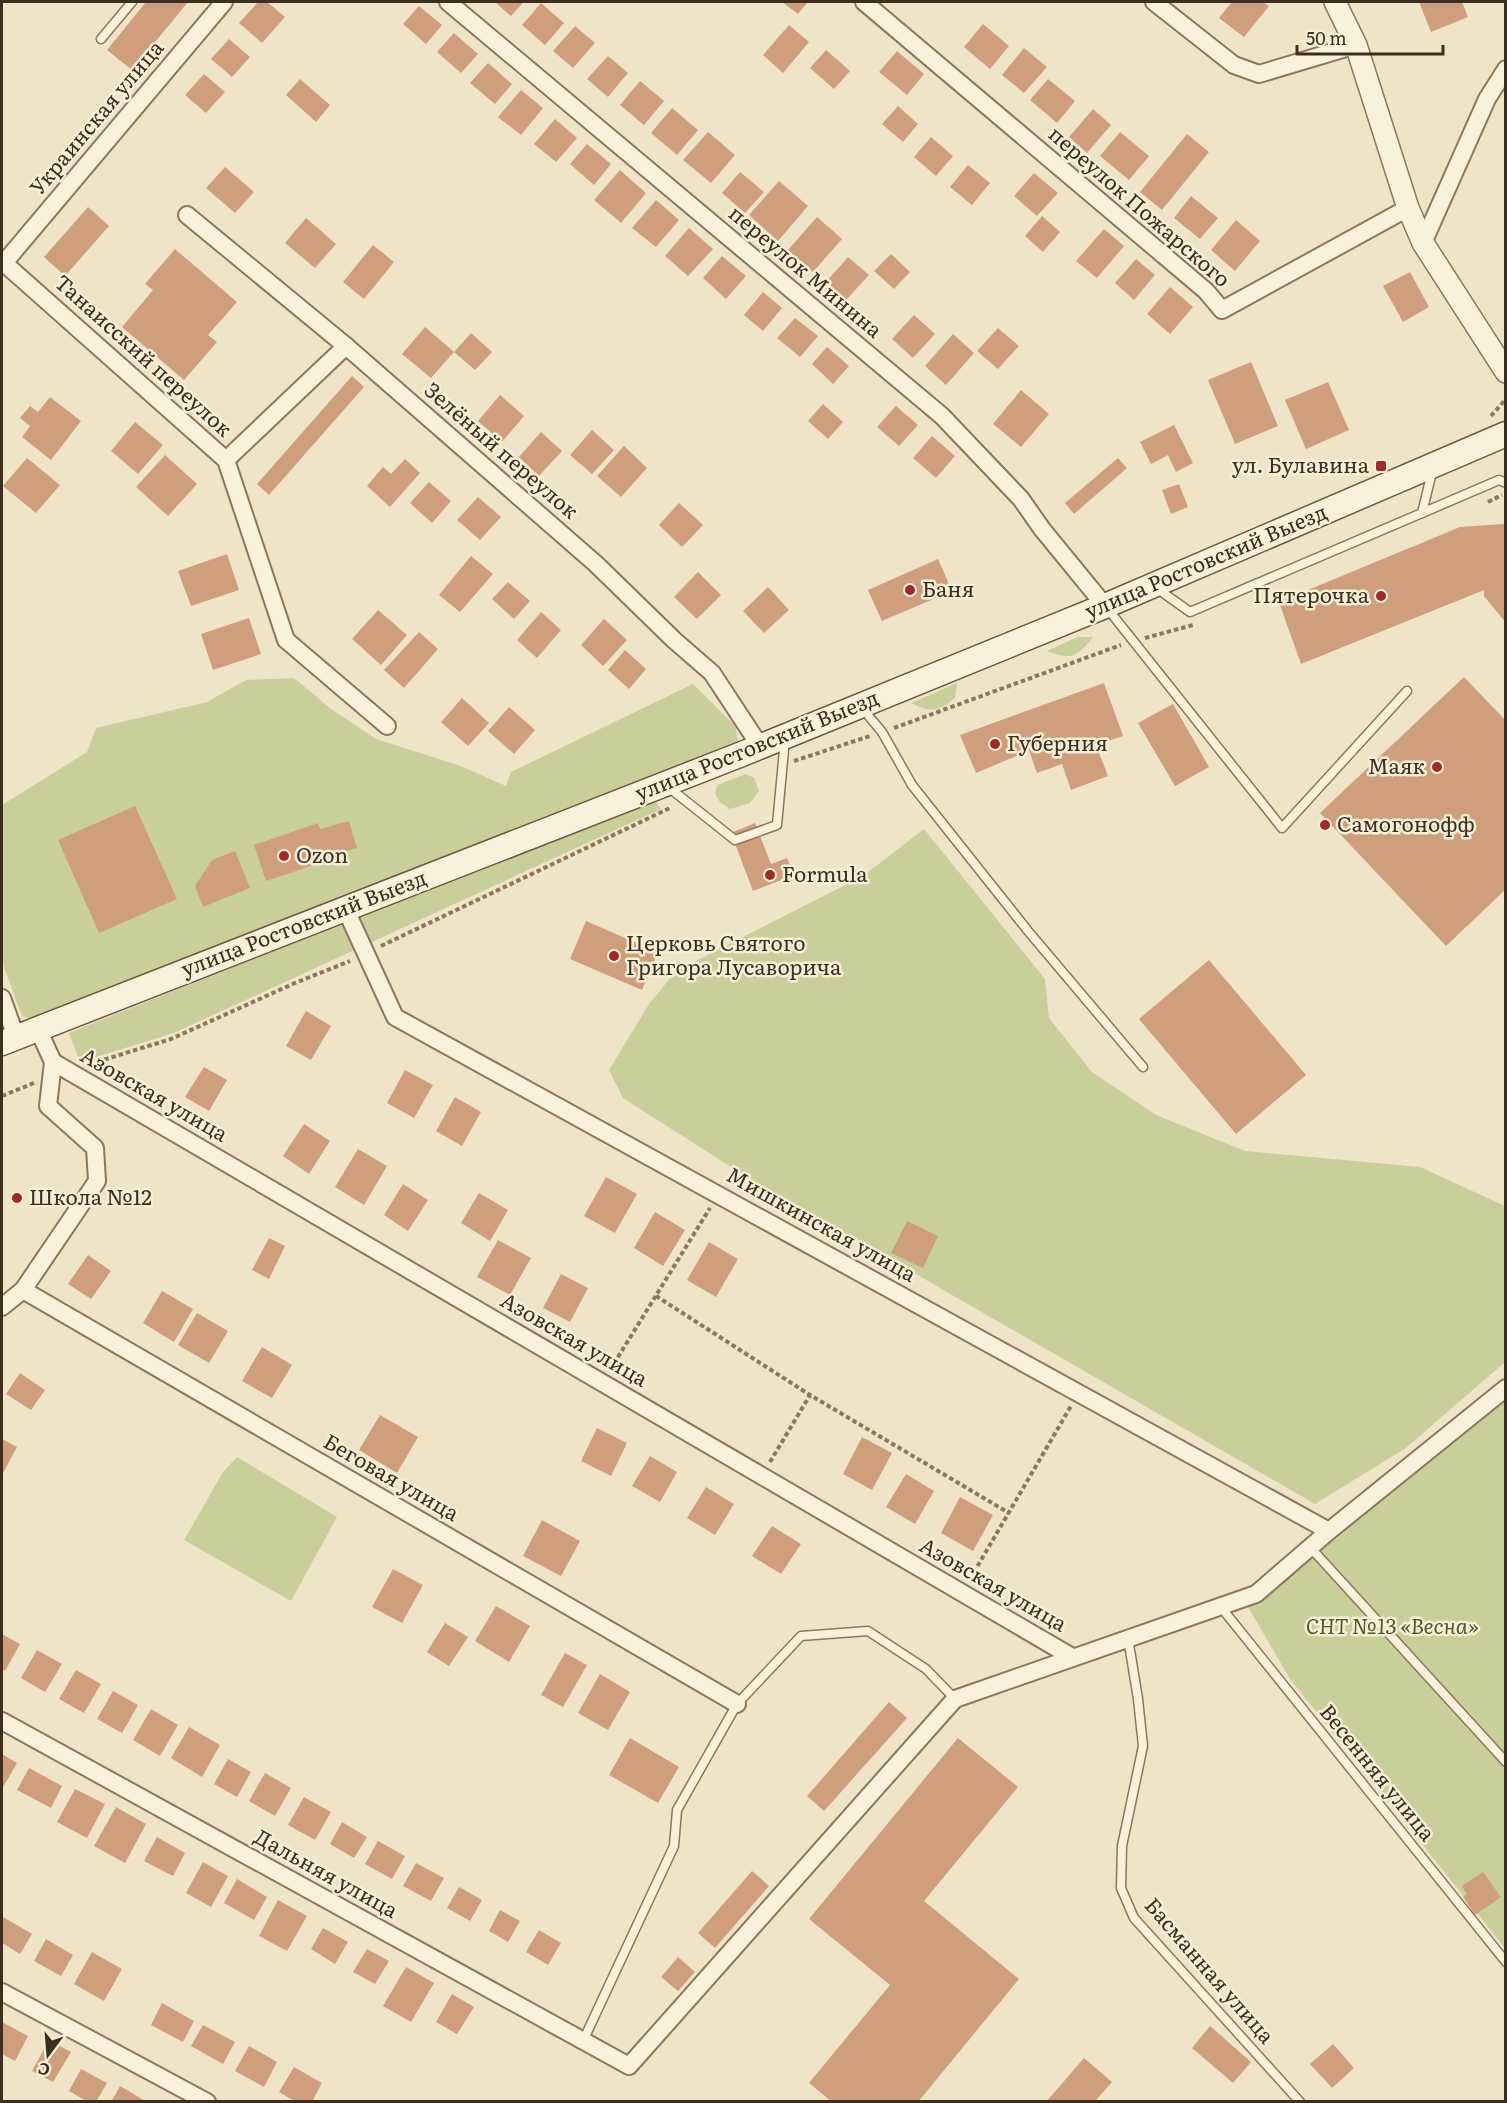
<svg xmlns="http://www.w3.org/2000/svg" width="1507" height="2103" viewBox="0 0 1507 2103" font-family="Literata,serif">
<rect width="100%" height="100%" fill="#f0e4c8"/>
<g fill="#c9cf9b">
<path d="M 1077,637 L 1093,637 C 1076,658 1072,660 1047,651 Z"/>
<polygon points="294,678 331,709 376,739 461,766 506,786 511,772 693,684 735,726 739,745 38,1021 22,1016 2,962 2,805 87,752 96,728 207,702 246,680"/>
<path d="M 957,683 L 955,698 C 937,712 931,713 911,703 Z"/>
<polygon points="746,774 754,778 759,791 750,803 730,809 720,802 715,794 717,785"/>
<polygon points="653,798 661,809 174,1033 80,1062 69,1033"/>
<polygon points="924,829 1045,979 1049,1018 1092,1072 1156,1115 1245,1151 1420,1167 1505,1206 1505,1362 1406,1448 1315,1504 742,1174 623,1098 609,1070 649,1004 676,971 863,876"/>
<polygon points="1505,1393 1505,1948 1290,1679 1244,1600"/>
<polygon points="237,1457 337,1517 291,1601 184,1540 223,1472"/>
</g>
<g fill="#cf9f7d">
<polygon points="146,2 188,2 132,70 107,50"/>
<polygon points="258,2 267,2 285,17 262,43 239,23"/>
<polygon points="495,2 524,2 511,16"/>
<polygon points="782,2 808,2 798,14"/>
<polygon points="1232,2 1263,2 1269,6 1244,37 1219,18"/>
<polygon points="1419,2 1462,2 1468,17 1431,32"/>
<polygon points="541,3 564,23 545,45 522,25"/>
<polygon points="419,6 442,25 426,44 403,24"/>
<polygon points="983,24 1009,46 990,69 964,47"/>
<polygon points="789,25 809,42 783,73 763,55"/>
<polygon points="575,26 595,43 573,68 553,51"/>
<polygon points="454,33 478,54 461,73 437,52"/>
<polygon points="229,39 250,57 232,77 211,59"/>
<polygon points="1024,48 1047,67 1024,93 1002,75"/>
<polygon points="826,50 850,71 834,89 810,68"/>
<polygon points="897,51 924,74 907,95 879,72"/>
<polygon points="608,56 628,73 608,97 587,79"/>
<polygon points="488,63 512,84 495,104 470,83"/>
<polygon points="204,74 225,92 206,113 185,95"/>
<polygon points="300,79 330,105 316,122 286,95"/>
<polygon points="1048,79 1075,101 1057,123 1030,100"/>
<polygon points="640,81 664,101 644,125 620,105"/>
<polygon points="521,90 543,108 521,135 498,117"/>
<polygon points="898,106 918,124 903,142 882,124"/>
<polygon points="672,108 698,130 677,155 651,133"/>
<polygon points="1093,109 1111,125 1087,153 1069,137"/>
<polygon points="555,119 577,138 556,162 534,144"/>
<polygon points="708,132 735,155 711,183 683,160"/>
<polygon points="1120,132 1149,156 1129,180 1100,156"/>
<polygon points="1187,134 1209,152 1162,210 1140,192"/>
<polygon points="931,137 953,156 936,176 914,157"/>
<polygon points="587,144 611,164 594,185 570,164"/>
<polygon points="968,165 990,183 972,205 950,187"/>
<polygon points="225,167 254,192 235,213 206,188"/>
<polygon points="620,170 646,193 621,223 594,200"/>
<polygon points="740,172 764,192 745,213 722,193"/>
<polygon points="1034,173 1058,193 1037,216 1014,196"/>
<polygon points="779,181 808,206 778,241 749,215"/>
<polygon points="1191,196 1218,218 1200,239 1174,218"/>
<polygon points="656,200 679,220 656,247 632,228"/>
<polygon points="88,207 109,226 65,276 44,257"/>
<polygon points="1042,216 1060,232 1043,252 1025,236"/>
<polygon points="817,217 842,239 813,272 788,250"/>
<polygon points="306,218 336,244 315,268 285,243"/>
<polygon points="1236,220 1260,241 1235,271 1211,250"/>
<polygon points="689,228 713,249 688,276 665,256"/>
<polygon points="1104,229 1124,246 1097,278 1076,261"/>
<polygon points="373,245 394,262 364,299 343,282"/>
<polygon points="175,249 237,302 208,335 217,342 184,380 122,327 153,290 145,284"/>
<polygon points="891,254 910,272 894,289 874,271"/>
<polygon points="722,256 746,276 726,299 703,278"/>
<polygon points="848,257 869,275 845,301 825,283"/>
<polygon points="1136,259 1155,275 1134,300 1115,283"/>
<polygon points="1410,272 1429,307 1403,322 1383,286"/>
<polygon points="1170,287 1193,307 1170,334 1147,314"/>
<polygon points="763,292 782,308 763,331 744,315"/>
<polygon points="914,315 935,334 913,358 892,339"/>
<polygon points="795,318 818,336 800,357 777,338"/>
<polygon points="425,327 454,352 431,378 402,354"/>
<polygon points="998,328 1019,346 998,369 977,351"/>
<polygon points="471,333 492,352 475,370 454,352"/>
<polygon points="953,334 974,353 946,385 925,366"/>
<polygon points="827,347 849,366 833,384 812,364"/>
<polygon points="1251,362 1278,426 1235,444 1208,380"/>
<polygon points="352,376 364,387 269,495 257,484"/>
<polygon points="1328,382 1349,430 1306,449 1285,400"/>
<polygon points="1021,390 1049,414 1021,447 993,424"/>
<polygon points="500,395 524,416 502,442 478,421"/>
<polygon points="50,397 81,421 51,460 22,437 30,426 20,418 30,406 38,412"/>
<polygon points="823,404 843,422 828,439 808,421"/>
<polygon points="896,406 918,425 899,446 877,427"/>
<polygon points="135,422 163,445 138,474 111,451"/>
<polygon points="1174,425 1193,463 1176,472 1168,455 1151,464 1140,442"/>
<polygon points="592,430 614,450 592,474 570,455"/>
<polygon points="541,432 562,451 539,476 519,457"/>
<polygon points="932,436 955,456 936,478 913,458"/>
<polygon points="624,446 647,468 621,497 597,476"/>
<polygon points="165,455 197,484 168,516 136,487"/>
<polygon points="27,458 60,485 36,513 3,486"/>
<polygon points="1118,458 1127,468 1074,514 1065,503"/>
<polygon points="405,459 420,473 390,507 367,486 383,467 391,474"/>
<polygon points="429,482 451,501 432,523 410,503"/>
<polygon points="1179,484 1188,507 1171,514 1162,490"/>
<polygon points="478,497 501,517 480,540 457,520"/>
<polygon points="679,503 703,525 682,547 659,525"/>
<polygon points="1503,524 1506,526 1506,623 1484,596 1484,590 1301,664 1279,602 1460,527"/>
<polygon points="227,554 239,590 191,606 178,571"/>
<polygon points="471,556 493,574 460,612 439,595"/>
<polygon points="938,559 952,591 882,621 868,590"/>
<polygon points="698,572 721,595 697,619 674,597"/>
<polygon points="508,582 530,601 514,619 492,599"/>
<polygon points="768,587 789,610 764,633 743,611"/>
<polygon points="378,610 407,635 381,665 352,639"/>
<polygon points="541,612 561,630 537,658 517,640"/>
<polygon points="249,618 261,654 213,670 201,634"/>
<polygon points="604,619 627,640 603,666 581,645"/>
<polygon points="419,632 438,649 404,688 384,670"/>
<polygon points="625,650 646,669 629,689 608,670"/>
<polygon points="1464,677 1506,721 1506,889 1446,946 1320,813"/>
<polygon points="1104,683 1123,736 1096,745 1108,776 1071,790 1062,764 1037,773 1025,739 1028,751 976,773 960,735"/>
<polygon points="462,698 489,723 468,746 441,722"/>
<polygon points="1173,704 1209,767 1175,786 1138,723"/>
<polygon points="509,707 535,730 514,754 488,731"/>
<polygon points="135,806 177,899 99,933 58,840"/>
<polygon points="349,821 357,848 328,856 329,860 266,881 254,845 318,823 320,829"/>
<polygon points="755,823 771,864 787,858 794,875 753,891 731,833"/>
<polygon points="235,851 250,888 203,907 195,886 212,860"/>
<polygon points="586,921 658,952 642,990 570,959"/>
<polygon points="1209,960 1306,1075 1236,1134 1139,1019"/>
<polygon points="306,1011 331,1026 311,1060 286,1046"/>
<polygon points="204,1067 227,1080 209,1111 185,1097"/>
<polygon points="405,1070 433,1085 414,1118 387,1103"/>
<polygon points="455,1097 481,1112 462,1146 436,1131"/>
<polygon points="304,1124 330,1141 309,1174 283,1156"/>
<polygon points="358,1149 387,1166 364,1205 335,1187"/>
<polygon points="606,1177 637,1194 615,1233 584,1216"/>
<polygon points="403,1184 428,1200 408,1231 384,1215"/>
<polygon points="479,1193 508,1210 490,1241 461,1223"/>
<polygon points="655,1212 685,1230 663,1266 634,1248"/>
<polygon points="907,1221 938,1236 923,1268 891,1253"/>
<polygon points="269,1238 285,1246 269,1279 252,1270"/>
<polygon points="498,1240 531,1258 510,1295 477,1277"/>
<polygon points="709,1242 738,1259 716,1297 687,1280"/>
<polygon points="88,1255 111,1271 91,1299 68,1284"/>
<polygon points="561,1274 588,1288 570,1322 543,1308"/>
<polygon points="162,1291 193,1309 174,1342 143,1323"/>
<polygon points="197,1313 228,1331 209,1363 178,1345"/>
<polygon points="262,1347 292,1365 272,1398 242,1381"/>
<polygon points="20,1373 45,1390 31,1410 6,1394"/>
<polygon points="380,1415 418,1437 397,1473 359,1450"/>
<polygon points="597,1428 627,1443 611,1476 581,1461"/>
<polygon points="862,1437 892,1453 872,1490 843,1474"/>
<polygon points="2,1439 17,1447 2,1475"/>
<polygon points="650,1456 677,1472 660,1502 632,1486"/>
<polygon points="906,1474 934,1491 915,1524 886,1507"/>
<polygon points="706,1487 734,1504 715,1535 687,1518"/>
<polygon points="960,1497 993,1515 973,1551 941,1533"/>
<polygon points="542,1520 580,1541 561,1576 523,1556"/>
<polygon points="772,1526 801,1544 781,1574 752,1556"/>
<polygon points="393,1569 423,1585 402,1623 372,1607"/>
<polygon points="496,1606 530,1626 509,1662 475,1641"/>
<polygon points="445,1623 468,1637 449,1666 427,1652"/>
<polygon points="2,1634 20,1644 5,1671 2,1669"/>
<polygon points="37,1650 62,1664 45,1692 21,1678"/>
<polygon points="565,1653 587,1665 563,1707 541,1695"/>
<polygon points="76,1670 101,1684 84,1713 59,1699"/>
<polygon points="600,1674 630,1692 608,1730 578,1713"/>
<polygon points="113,1691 138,1705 122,1733 97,1719"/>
<polygon points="889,1702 907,1718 824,1811 807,1796"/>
<polygon points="151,1709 178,1725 160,1756 133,1740"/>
<polygon points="189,1727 220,1745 202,1777 171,1758"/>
<polygon points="630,1738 679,1767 658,1803 609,1775"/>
<polygon points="958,1738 1018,1787 924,1901 1019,1979 918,2102 832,2102 809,2083 890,1985 809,1919"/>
<polygon points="2,1754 17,1763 2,1789"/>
<polygon points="228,1759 251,1772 237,1797 214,1784"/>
<polygon points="29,1768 62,1786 51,1808 17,1790"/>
<polygon points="265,1773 291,1788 275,1816 249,1801"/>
<polygon points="75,1789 105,1804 87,1838 57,1822"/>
<polygon points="304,1797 331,1812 315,1840 288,1825"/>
<polygon points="116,1807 146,1824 125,1863 94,1846"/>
<polygon points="342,1822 367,1837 354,1858 330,1844"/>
<polygon points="157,1837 185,1853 173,1876 144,1861"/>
<polygon points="378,1841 405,1856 392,1879 365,1864"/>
<polygon points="203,1862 228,1876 211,1907 186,1893"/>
<polygon points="416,1863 444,1878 431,1901 403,1886"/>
<polygon points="752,1871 769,1886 715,1948 698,1933"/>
<polygon points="1483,1872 1501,1897 1475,1915 1463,1897 1467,1894 1462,1886"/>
<polygon points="237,1879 267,1897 254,1920 224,1903"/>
<polygon points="459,1887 482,1900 470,1921 447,1908"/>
<polygon points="278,1900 307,1916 287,1951 259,1936"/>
<polygon points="500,1910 520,1921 508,1942 489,1931"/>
<polygon points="3,1917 32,1934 20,1954 2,1943"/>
<polygon points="323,1928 348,1942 335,1964 311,1949"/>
<polygon points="539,1930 561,1943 548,1965 526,1952"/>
<polygon points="46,1939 73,1955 61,1976 34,1961"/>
<polygon points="367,1949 389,1961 375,1984 353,1972"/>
<polygon points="92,1952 122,1969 104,2001 74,1984"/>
<polygon points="678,1957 695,1972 678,1991 661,1977"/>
<polygon points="406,1967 434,1983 411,2022 383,2006"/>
<polygon points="452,1994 474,2007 457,2034 436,2022"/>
<polygon points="162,2003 194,2021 183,2042 151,2025"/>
<polygon points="2,2022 28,2036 15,2061 2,2054"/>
<polygon points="203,2025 235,2042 223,2064 191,2046"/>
<polygon points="1210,2026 1251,2062 1233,2083 1192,2048"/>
<polygon points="49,2040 71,2052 53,2082 32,2071"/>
<polygon points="1333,2044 1354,2068 1332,2088 1310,2064"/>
<polygon points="249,2046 277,2062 264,2087 235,2071"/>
<polygon points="1084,2058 1112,2082 1096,2100 1098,2102 1046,2102"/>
<polygon points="294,2067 322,2083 312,2102 296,2102 279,2092"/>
<polygon points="81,2069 107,2083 96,2102 88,2102 69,2091"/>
<polygon points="120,2086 147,2102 111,2102"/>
</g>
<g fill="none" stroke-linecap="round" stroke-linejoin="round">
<defs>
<g id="service">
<polyline points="101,39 132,2"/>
<polyline points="1422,513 1499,480 1506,483"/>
<polyline points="1155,587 1190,612 1422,513 1433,468"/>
<polyline points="1107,608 1282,828 1407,691"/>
<polyline points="862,708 882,732 912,785 1028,931 1143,1067"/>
<polyline points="667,786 735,840 777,825 785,739"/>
<polyline points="1310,1547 1506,1762"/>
<polyline points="1220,1606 1506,1962"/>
<polyline points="1128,1638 1138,1699 1143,1746 1122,1846 1121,1888 1134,1918 1300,2102"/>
<polyline points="583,2041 674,1846 677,1810 737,1704 801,1636 868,1631 926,1669 955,1699"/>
</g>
<g id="minor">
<polyline points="448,2 942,416 1021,499 1042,529 1105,606"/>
<polyline points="864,2 1206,291 1222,310 1408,208"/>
<polyline points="1154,2 1234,65 1259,74 1356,45"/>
<polyline points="187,215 346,346 596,564 674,640 712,673 760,746"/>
<polyline points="1423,243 1487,99 1506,69"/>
<polyline points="4,263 226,460 286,640 387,726"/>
<polyline points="4,263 224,2"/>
<polyline points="226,460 346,346"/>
<polyline points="345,908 395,1017 1329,1531"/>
<polyline points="2,998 16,1037"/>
<polyline points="53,1062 1072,1657"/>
<polyline points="23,1290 737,1704"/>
<polyline points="2,1307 23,1290 97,1181 95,1148 48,1106 53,1062 38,1029"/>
<polyline points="2,1721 629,2066 955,1699 1256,1594 1329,1531 1506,1388"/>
<polyline points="2,1992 207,2102"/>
</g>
<polyline id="tertiary" points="1335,2 1356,45 1408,208 1423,243 1506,372"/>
<polyline id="secondary" points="2,1043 742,754 1105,606 1506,434"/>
</defs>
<use href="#service" stroke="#8d765c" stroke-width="11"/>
<use href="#minor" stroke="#8d765c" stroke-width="20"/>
<use href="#tertiary" stroke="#8d765c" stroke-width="24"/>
<use href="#secondary" stroke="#6f573f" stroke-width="27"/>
<g stroke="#8d765c" stroke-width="4" stroke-dasharray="4.5 3" stroke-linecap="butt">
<polyline points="1491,416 1506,399"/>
<polyline points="1488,502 1502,495"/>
<polyline points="1145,638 1193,625"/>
<polyline points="894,728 1121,645"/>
<polyline points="794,761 870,736"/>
<polyline points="381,946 672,807"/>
<polyline points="90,1064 171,1039 295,983 350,961"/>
<polyline points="2,1096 34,1083"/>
<polyline points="656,1296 810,1395 1009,1513"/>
<polyline points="610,1370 710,1208"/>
<polyline points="770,1462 810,1395"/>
<polyline points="970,1579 1071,1406"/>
</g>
<use href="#service" stroke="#faf1dc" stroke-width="8"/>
<use href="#minor" stroke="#faf1dc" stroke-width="16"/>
<use href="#tertiary" stroke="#faf1dc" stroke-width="21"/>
<use href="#secondary" stroke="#faf1dc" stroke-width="24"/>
</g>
<g fill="#9e2a2b" stroke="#f7eed8" stroke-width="2">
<rect x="1375" y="460" width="12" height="12" rx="3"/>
<circle cx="910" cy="590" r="6"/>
<circle cx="1381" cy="596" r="6"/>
<circle cx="995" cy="744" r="6"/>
<circle cx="1437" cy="767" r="6"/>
<circle cx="1325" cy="825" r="6"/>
<circle cx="284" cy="856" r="6"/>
<circle cx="770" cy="875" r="6"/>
<circle cx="614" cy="956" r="6"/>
<circle cx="17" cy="1198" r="6"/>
</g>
<g text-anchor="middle" stroke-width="5" stroke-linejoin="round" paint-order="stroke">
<g font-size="21" fill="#3d2e20" stroke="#f7eed8">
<text transform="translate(97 118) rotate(-50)" y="7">Украинская улица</text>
<text transform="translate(1139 207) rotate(41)" y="7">переулок Пожарского</text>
<text transform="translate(805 272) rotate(40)" y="7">переулок Минина</text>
<text transform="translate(143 356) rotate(42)" y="7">Танаисский переулок</text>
<text transform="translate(501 451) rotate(41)" y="7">Зелёный переулок</text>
<text transform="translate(1206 562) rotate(-23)" y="7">улица Ростовский Выезд</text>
<text transform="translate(757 746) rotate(-22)" y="7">улица Ростовский Выезд</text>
<text transform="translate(304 924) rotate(-21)" y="7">улица Ростовский Выезд</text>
<text transform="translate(154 1095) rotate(30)" y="7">Азовская улица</text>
<text transform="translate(821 1225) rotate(29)" y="7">Мишкинская улица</text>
<text transform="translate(574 1340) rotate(30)" y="7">Азовская улица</text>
<text transform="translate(391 1478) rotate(30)" y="7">Беговая улица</text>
<text transform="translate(993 1585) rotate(30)" y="7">Азовская улица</text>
<text transform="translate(1377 1773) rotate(51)" y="7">Весенняя улица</text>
<text transform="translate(326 1874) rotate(29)" y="7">Дальняя улица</text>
<text transform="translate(1209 1971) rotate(49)" y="7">Басманная улица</text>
</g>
<g font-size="21" fill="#3d2e20" stroke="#f7eed8" text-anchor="start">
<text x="1369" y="473" text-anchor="end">ул. Булавина</text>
<text x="922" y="597">Баня</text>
<text x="1369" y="603" text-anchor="end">Пятерочка</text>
<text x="1007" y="751">Губерния</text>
<text x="1425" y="774" text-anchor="end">Маяк</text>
<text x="1337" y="832">Самогонофф</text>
<text x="296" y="863">Ozon</text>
<text x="782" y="882">Formula</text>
<text x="626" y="951">Церковь Святого<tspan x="626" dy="24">Григора Лусаворича</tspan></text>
<text x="29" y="1205">Школа №12</text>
</g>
<g font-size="21" font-style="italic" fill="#4d5a26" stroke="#f7eed8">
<text x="1392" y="1634">СНТ №13 «Весна»</text>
</g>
</g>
<rect width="1507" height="2103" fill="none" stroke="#3d2e20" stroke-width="6"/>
<g transform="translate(48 2055) rotate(196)" stroke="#f7eed8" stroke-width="4.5" paint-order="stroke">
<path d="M0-4.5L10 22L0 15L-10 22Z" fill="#3d2e20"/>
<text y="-9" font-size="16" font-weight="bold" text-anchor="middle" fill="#3d2e20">С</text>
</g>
<path d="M1297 45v9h146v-9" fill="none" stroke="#3d2e20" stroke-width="3"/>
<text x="1306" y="45" font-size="18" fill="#3d2e20" stroke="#f7eed8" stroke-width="4.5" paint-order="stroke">50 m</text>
</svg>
